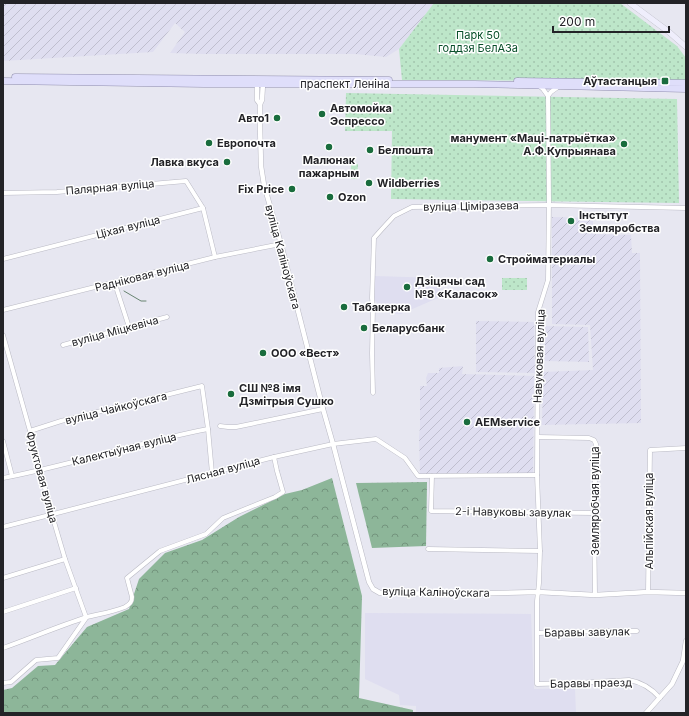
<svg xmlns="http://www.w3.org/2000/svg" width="689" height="716" viewBox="0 0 689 716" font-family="Inter,sans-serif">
<defs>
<pattern id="industrial-furrows" width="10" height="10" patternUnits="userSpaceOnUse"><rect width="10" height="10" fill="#dfdef0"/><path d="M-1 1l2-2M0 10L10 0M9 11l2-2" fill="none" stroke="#bfbece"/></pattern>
<pattern id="forest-crowns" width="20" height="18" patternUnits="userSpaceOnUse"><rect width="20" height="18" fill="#8db699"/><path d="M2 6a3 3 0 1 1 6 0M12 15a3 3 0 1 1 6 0" fill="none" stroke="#73947d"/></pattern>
<pattern id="park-dots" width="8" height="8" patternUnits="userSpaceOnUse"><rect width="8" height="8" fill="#bde6c9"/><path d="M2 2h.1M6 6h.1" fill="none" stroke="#a2c5ad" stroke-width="1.8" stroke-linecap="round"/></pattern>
</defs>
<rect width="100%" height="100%" fill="#e7e7f1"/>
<g fill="#dfdef0">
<polygon points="374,276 440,278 440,297 401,314 390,313 375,301"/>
<polygon points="365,613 531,614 534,689 575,688 576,713 416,713 416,706 400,705 399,695 365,679"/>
</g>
<g fill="url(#industrial-furrows)">
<polygon points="3,3 434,3 399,49 386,57 355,54 203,54 170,53 185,32 175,23 153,52 3,61"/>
<polygon points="552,217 593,218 593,234 631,235 632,253 640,253 641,423 542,425 543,372 593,370 590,325 552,324"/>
<polygon points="476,321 534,322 535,373 476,372"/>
<polygon points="545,326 588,327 589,362 545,361"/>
<polygon points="463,366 462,374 534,376 533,474 420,474 419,437 420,427 420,386 427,386 426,378 428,373 439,373 439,368"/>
</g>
<g fill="url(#forest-crowns)">
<polygon points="332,478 362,596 359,698 413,710 413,713 3,713 3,690 12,688 38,666 55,665 87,627 129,609 139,579 165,553 202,540 239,517 285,494 302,490"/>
<polygon points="427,482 426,546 372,548 356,483"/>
</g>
<g fill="url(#park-dots)">
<polygon points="434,3 620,3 677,46 686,58 686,80 677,81 402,80 399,49"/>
<polygon points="346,93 677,99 679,203 391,199 392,131 345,131"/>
<polygon points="351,164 358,164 357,179 351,179"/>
<rect x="502" y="278" width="25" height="12"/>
</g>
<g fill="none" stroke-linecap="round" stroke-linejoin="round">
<polyline stroke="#688471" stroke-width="1" points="124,291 141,301 146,301"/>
<defs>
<g id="minor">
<path d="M 539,86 L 543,89 L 548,96 L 549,202 L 548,280 L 538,312 L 537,475 L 540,551 L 539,583 L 537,601 L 537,684 L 577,683 L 629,680 C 641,682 652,689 660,698"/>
<polyline points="548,96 551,92 558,87"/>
<polyline points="3,193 57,192 186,181 203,208"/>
<polyline points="3,259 203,208 215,257"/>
<polyline points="116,282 116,287 129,327"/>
<polyline points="3,310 215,257 281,244"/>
<polyline points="3,335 30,431 52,515 65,559 86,617"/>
<polyline points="63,345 81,340 167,317"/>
<polyline points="373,393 372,353 373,308 372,298 374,238 382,229 394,216 412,207 549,205 686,208"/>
<polyline points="220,426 228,427 236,427 323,409"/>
<polyline points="30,431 61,421 202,386 208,429 212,473"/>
<polyline points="538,437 589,438 594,440 596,444 594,513 595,595"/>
<polyline points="3,441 12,476"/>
<polyline points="432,476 431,511 594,513"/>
<path d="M 3,478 C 72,465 139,442 208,429"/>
<polyline points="3,527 274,457 333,444 376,439 405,458 418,476 537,475"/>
<polyline points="428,549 540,551"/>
<polyline points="3,578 65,559"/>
<polyline points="648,592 650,450 686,448"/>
<polyline points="3,612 76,588"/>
<polyline points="538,633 604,631 637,631"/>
<path d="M 3,648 C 31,638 59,626 87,617 C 99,614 113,612 125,607 C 130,604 132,602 132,597 L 127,578 L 160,551 L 206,534 L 223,518 L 275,497 L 283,492 L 277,471 L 274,457"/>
<polyline points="3,683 11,682 36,660 58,658 86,618"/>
</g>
<g id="tertiary">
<polyline points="257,82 257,100 260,104"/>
<polyline points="263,83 262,100 260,104 260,125 261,166 264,185 281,244 323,409 333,444 369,582 373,589 380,593 457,594 538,592 595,595 648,592 686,593"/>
<polyline points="646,713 672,684 683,661 686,641"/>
</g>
<polyline id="secondary" points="630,3 669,32 686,47"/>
<g id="primary">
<polyline points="15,77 389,80"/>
<polyline points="3,81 204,84 474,84 686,89"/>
<polyline points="517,81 585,82"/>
<polyline points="597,82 686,83"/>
</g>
</defs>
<use href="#minor" stroke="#babac4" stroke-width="5"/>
<use href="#tertiary" stroke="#babac4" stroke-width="5.5"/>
<use href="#secondary" stroke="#babac4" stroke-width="6"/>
<use href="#primary" stroke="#908eae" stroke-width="7"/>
<use href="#minor" stroke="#fff" stroke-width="4"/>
<use href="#tertiary" stroke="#fff" stroke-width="4.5"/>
<use href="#secondary" stroke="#efeefc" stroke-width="5.5"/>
<use href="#primary" stroke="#dfdefa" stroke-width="6"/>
</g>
<g fill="#196c3d" stroke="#fff" stroke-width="1.5">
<rect x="661" y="77" width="8" height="8" rx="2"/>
<circle cx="322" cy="114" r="4"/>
<circle cx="277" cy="118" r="4"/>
<circle cx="209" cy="143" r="4"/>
<circle cx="624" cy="144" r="4"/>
<circle cx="329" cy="147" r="4"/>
<circle cx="370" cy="150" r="4"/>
<circle cx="227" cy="162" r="4"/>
<circle cx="369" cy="183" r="4"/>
<circle cx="292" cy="189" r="4"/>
<circle cx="330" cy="197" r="4"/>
<circle cx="571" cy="221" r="4"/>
<circle cx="490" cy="259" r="4"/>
<circle cx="407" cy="287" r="4"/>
<circle cx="344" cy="307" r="4"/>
<circle cx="364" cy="328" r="4"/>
<circle cx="263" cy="353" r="4"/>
<circle cx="231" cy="394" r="4"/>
<circle cx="467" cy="422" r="4"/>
</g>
<g text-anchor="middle" stroke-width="3" stroke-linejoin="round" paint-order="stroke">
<g font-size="11" fill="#074e29" stroke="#fff">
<text x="478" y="39">Парк 50<tspan x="478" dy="13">годдзя БелАЗа</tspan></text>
</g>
<g font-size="11" font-weight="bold" fill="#232327" stroke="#fff" text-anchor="start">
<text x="657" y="85" text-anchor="end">Аўтастанцыя</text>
<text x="330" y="112">Автомойка<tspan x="330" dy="13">Эспрессо</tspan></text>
<text x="269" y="122" text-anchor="end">Авто1</text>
<text x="616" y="142" text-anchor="end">манумент «Маці-патрыётка»<tspan x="616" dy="13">А.Ф.Купрыянава</tspan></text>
<text x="217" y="147">Европочта</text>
<text x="378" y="154">Белпошта</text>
<text x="329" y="164" text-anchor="middle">Малюнак<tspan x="329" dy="13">пажарным</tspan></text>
<text x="219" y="166" text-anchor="end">Лавка вкуса</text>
<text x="377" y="187">Wildberries</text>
<text x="284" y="193" text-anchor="end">Fix Price</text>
<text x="338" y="201">Ozon</text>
<text x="579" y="219">Інстытут<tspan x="579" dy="13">Земляробства</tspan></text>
<text x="498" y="263">Стройматериалы</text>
<text x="415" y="285">Дзіцячы сад<tspan x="415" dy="13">№8 «Каласок»</tspan></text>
<text x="352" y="311">Табакерка</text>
<text x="372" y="332">Беларусбанк</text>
<text x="271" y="357">ООО «Вест»</text>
<text x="239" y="392">СШ №8 імя<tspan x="239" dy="13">Дзмітрыя Сушко</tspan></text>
<text x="475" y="426">AEMservice</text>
</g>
<g font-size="11" fill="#232327" stroke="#fff">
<text x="345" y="88">праспект Леніна</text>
<text transform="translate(110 187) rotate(-5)" y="4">Палярная вуліца</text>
<text transform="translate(471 206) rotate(-1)" y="4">вуліца Ціміразева</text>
<text transform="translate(128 227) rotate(-14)" y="4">Ціхая вуліца</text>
<text transform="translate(283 257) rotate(75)" y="4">вуліца Каліноўскага</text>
<text transform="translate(142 276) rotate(-14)" y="4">Радніковая вуліца</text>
<text transform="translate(115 331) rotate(-15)" y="4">вуліца Міцкевіча</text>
<text transform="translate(539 356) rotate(-88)" y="4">Навуковая вуліца</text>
<text transform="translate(116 408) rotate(-14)" y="4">вуліца Чайкоўскага</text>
<text transform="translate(124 449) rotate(-14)" y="4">Калектыўная вуліца</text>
<text transform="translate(223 470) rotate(-15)" y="4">Лясная вуліца</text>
<text transform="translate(42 477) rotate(75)" y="4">Фруктовая вуліца</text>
<text transform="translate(595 501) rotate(-90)" y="4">Земляробчая вуліца</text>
<text transform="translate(513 512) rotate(1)" y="4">2-і Навуковы завулак</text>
<text transform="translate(649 521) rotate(-90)" y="4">Альпійская вуліца</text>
<text transform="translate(436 592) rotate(1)" y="4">вуліца Каліноўскага</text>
<text transform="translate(587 632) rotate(-1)" y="4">Баравы завулак</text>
<text transform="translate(591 683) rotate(-1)" y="4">Баравы праезд</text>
</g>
</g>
<rect width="689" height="716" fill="none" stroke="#232327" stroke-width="8"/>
<path d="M553 26v6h116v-6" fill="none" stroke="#232327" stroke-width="2"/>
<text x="559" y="26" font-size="12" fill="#232327" stroke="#ffffff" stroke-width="3" paint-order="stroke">200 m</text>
</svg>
